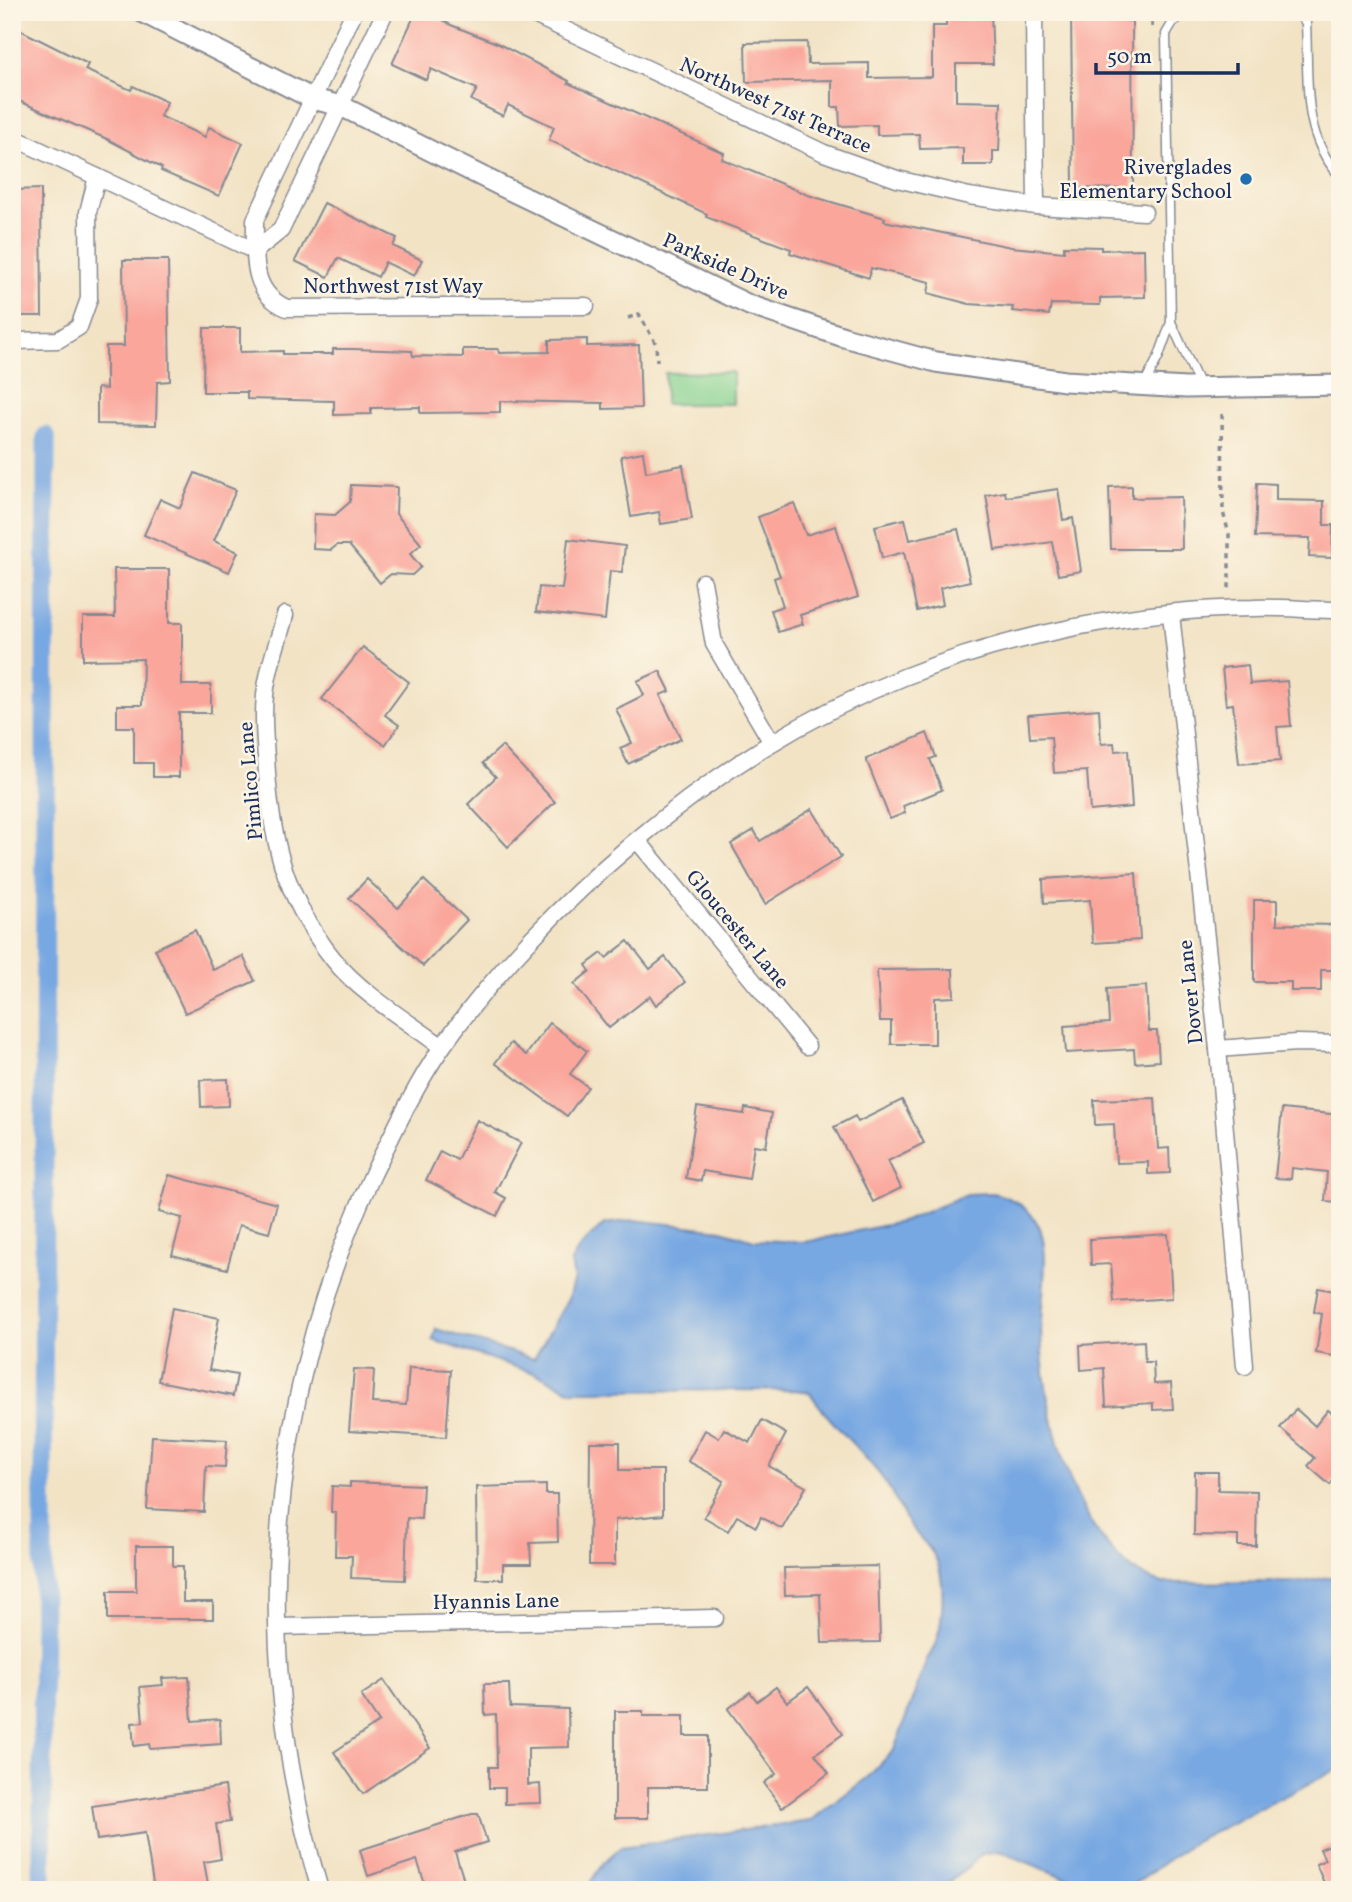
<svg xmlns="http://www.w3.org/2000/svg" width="1352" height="1902" viewBox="0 0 1352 1902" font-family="Vollkorn,serif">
<rect width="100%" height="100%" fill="#fcf5e5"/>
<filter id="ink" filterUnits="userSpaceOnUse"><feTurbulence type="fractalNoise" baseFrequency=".0143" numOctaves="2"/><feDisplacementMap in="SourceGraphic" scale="14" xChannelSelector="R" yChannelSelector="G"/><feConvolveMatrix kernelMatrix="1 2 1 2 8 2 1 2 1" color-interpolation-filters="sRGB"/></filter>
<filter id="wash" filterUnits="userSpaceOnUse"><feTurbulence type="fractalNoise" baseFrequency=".00686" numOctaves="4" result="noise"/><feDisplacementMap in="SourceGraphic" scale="28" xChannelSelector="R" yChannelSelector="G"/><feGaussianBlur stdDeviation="1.57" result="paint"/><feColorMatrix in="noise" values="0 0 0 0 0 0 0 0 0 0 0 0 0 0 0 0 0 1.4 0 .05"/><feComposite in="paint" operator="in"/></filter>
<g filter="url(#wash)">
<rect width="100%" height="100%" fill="#f2e3c5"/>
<polygon fill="#83d18f" stroke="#4f8076" stroke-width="2" points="733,372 733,404 665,404 665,373"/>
<path fill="#78a8e2" stroke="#4a6ca0" stroke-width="2" d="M 992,1193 C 1014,1197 1036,1212 1042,1235 C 1049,1263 1041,1298 1041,1326 C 1041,1407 1074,1556 1161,1583 L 1303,1582 L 1340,1575 L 1340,1768 L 1194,1842 L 1125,1890 L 1096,1890 L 999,1851 L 982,1854 L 942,1890 L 585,1890 L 604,1862 L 621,1847 L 810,1821 L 868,1777 L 894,1750 L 927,1659 C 944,1638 948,1580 934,1555 C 927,1543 915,1534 907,1521 C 899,1508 893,1492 883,1479 C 861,1449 831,1425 810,1393 L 796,1390 L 572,1391 L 540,1375 L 433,1340 L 436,1329 L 534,1359 L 568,1299 L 574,1279 L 571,1262 L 579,1248 L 604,1224 L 634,1220 L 722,1230 L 754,1240 L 805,1242 L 905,1221 L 967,1194 Z"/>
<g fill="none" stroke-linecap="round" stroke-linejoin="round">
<polyline stroke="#78a8e2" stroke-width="19" points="42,1890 46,436"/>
</g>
<g id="blocks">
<g fill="#faa69b">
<polygon points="416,12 430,12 451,25 499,44 569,81 568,83 724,153 722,159 808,195 885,218 884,221 1011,247 1064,252 1064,246 1101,247 1101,250 1144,249 1145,297 1100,298 1100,305 1051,304 1049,315 1012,311 1013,307 969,304 928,293 930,282 871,268 869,278 790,253 791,249 706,217 707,214 549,140 554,127 508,105 503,116 471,100 477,89 431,69 426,80 392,64"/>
<polygon points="946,12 991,12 993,64 956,64 956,101 1001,102 999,151 993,151 993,165 963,165 963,148 920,149 919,134 877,135 877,125 840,126 839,107 832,107 832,80 746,82 745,43 807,42 808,64 869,63 869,78 932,77 932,26 946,26"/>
<polygon points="1071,12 1128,12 1128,21 1132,21 1133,189 1073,188"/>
<polygon points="16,28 88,64 85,70 131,90 133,86 167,102 160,116 205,137 209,127 243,143 219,196 161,171 162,168 107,139 12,98 12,36"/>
<polygon points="41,189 42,316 12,316 12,190"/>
<polygon points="324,203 397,238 393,246 422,260 414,276 385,262 378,277 338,258 328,277 295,261"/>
<polygon points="123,260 168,260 170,381 157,382 156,425 97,424 97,388 106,389 106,346 124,346"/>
<polygon points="204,328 240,328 240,352 283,351 283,354 333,354 333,349 353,349 412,351 413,356 463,357 463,349 498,349 499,353 549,352 549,340 587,339 587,346 639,345 641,408 603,409 603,403 500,401 500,412 420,413 420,407 371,408 371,414 334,415 334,401 247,399 247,392 203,392"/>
<polygon points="643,452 646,472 683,465 692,519 661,524 659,512 631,517 621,456"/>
<polygon points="195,473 236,490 214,541 238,552 229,572 144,535 160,499 180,508"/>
<polygon points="1257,483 1276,484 1276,500 1324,501 1324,525 1333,525 1332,558 1309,557 1310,538 1255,537"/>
<polygon points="351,485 397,487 396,514 421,544 410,554 421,567 412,575 391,574 380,583 349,545 337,545 331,550 313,549 314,514 335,515 350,502"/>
<polygon points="1132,486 1132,498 1181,497 1182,549 1111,549 1109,487"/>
<polygon points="1058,489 1063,520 1073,518 1081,571 1058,575 1052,542 995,550 986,495 1005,492 1006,497"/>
<polygon points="794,503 806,535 836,526 858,597 800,615 803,624 778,632 771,610 783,606 774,578 780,576 758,517"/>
<polygon points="905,519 910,540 958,529 970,581 940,588 943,605 917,611 904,552 882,558 875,526"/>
<polygon points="568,539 625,546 622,572 610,571 605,620 536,612 539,587 562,589"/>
<polygon points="114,569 169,569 169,623 182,623 182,685 211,685 211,713 179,713 179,777 153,777 153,763 134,763 134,727 117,727 117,705 142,705 143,659 83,660 83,617 115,617"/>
<polygon points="363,647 409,682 385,715 399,725 385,745 322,699"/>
<polygon points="1248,665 1250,684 1287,681 1291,726 1277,727 1280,761 1239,764 1233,704 1226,705 1222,668"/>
<polygon points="660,671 670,691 660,695 681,739 628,764 620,748 632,743 616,709 644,695 637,681"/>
<polygon points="1099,709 1101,744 1114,743 1115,751 1128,750 1132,807 1090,811 1087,771 1054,773 1051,737 1030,738 1028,715"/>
<polygon points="927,733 936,757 930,759 942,790 903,806 905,813 890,819 866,759"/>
<polygon points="502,746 555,802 508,847 468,804 496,777 483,763"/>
<polygon points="812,809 841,857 765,904 731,844 754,830 760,841"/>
<polygon points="1136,873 1140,940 1093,943 1090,900 1044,903 1043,879"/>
<polygon points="367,879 398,908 424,880 467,920 423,966 349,898"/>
<polygon points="1254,900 1277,900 1277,924 1340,925 1340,970 1321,970 1321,991 1291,991 1291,982 1254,982"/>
<polygon points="195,930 213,970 243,956 255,981 185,1013 155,949"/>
<polygon points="628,941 650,969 665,957 685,982 656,1005 650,996 609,1028 574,984 590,971 586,965 602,953 606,958"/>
<polygon points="953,969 954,997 935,998 935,1044 891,1044 891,1021 880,1021 877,970"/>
<polygon points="1146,986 1149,1031 1157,1031 1159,1061 1135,1063 1134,1049 1066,1053 1064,1026 1109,1023 1107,989"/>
<polygon points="550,1023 587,1051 570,1074 588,1087 567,1116 495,1063 511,1043 526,1055"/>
<polygon points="228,1079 229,1106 201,1107 200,1080"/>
<polygon points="1155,1098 1158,1149 1169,1148 1170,1173 1148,1174 1148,1162 1116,1163 1114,1124 1095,1125 1094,1100"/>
<polygon points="902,1100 924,1143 888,1161 901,1188 873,1202 834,1127 855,1116 858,1122"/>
<polygon points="697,1107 744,1114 745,1108 772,1113 766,1147 754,1145 749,1179 703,1171 701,1181 686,1178"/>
<polygon points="1282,1109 1340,1115 1340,1202 1325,1201 1327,1172 1292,1168 1291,1179 1275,1178"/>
<polygon points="477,1120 521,1143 495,1192 506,1198 497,1216 426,1180 440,1151 457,1160"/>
<polygon points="169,1175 277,1204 269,1233 239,1225 227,1269 172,1255 182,1218 159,1212"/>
<polygon points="1168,1234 1172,1298 1114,1302 1111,1264 1091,1265 1090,1239"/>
<polygon points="1318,1288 1340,1292 1340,1357 1316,1353 1322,1314 1314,1312"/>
<polygon points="172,1308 219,1318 209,1370 237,1375 233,1396 158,1381"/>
<polygon points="1144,1341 1145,1362 1153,1362 1154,1384 1171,1383 1173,1409 1153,1410 1153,1403 1106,1406 1104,1368 1081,1370 1080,1345"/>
<polygon points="409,1368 451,1370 446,1437 349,1431 354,1369 374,1370 372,1403 406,1405"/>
<polygon points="1296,1409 1315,1426 1328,1410 1340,1420 1340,1473 1330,1485 1308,1466 1315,1458 1280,1428"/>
<polygon points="762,1420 786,1434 769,1466 806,1487 782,1529 761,1517 756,1527 737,1516 728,1531 704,1517 724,1481 688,1461 705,1430 719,1438 724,1429 750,1443"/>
<polygon points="152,1436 227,1440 225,1467 206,1466 204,1512 147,1509"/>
<polygon points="590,1442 620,1442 620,1470 663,1470 663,1515 615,1520 615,1565 589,1565"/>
<polygon points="1195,1472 1218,1472 1218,1490 1257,1491 1256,1546 1238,1546 1238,1536 1194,1535"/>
<polygon points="350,1482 423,1485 421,1519 407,1518 405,1580 351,1578 352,1556 335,1556 336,1512 331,1512 332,1486 350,1487"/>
<polygon points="546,1485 546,1494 557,1494 558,1542 530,1543 531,1564 503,1564 503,1579 477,1579 476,1487"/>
<polygon points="136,1546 173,1546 173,1566 183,1566 183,1602 213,1602 213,1619 108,1619 108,1591 136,1591"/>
<polygon points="878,1566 880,1642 822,1643 820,1594 785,1595 784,1568"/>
<polygon points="189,1677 192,1721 220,1719 221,1744 150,1749 149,1744 134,1746 132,1723 143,1722 140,1687 163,1685 162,1678"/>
<polygon points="384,1680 430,1748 363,1794 334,1752 379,1722 361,1695"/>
<polygon points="484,1684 509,1684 510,1707 568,1709 569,1747 528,1748 528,1785 540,1784 541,1803 505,1804 505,1788 489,1788 489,1767 497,1767 496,1714 485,1715"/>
<polygon points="776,1687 787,1702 808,1687 843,1734 815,1754 829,1773 782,1808 764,1783 776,1774 728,1709 750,1692 757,1701"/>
<polygon points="615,1711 643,1711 643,1716 684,1716 684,1736 708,1736 708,1787 648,1787 648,1818 615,1818"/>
<polygon points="225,1786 230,1822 216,1824 221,1859 204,1862 208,1884 154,1890 145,1833 97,1840 92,1806"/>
<polygon points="472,1814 478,1814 487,1842 455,1852 467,1890 427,1890 417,1860 368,1876 360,1850"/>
<polygon points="1340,1841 1340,1890 1327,1890 1316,1864 1325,1860 1320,1849"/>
</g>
</g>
</g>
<g filter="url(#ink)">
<use href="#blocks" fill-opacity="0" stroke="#868992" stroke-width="2"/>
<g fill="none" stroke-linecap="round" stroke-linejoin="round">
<defs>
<g id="service">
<path d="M 1297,12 L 1306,23 C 1309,77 1300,134 1340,176"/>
<polyline points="1171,322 1200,386"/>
<polyline points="1145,383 1159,356 1171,322 1166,34 1173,22 1187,12"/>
</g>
<g id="minor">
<path d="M 354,12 L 255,220 C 255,255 250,293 287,308 L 586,306"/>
<polyline points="528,12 824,153 897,179 969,196 1036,206 1144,212"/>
<polyline points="1034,12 1036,206"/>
<polyline points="12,137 255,251"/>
<polyline points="255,251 281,230 385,12"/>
<polyline points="12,341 58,340 79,327 89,299 88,212 97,177"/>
<polyline points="703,582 714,644 771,741"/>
<polyline points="1171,614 1218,1049 1245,1366"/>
<path d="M 285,615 C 280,636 272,656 268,677 C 262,702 264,731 266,757 C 270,836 283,896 334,960 C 360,993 409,1022 442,1047"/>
<polyline points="637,840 807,1046"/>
<polyline points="1218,1049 1296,1043 1340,1044"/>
<polyline points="278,1627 715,1618"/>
<path d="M 320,1890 C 248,1648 266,1403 373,1174 C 394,1131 415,1086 442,1047 C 494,973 564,901 633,843 C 716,773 802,718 904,677 C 1009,635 1139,609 1253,608 C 1282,607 1311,610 1340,610"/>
</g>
<polyline id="tertiary" points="142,12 313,99 341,106 499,185 749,305 844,337 936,362 1065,381 1186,388 1340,385"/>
</defs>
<use href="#service" stroke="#868992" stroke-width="11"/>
<use href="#minor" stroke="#868992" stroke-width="19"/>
<use href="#tertiary" stroke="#868992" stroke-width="23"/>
<g stroke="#868992" stroke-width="3.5" stroke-dasharray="5 5" stroke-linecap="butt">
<polyline points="1152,12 1152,29"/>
<polyline points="628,318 639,314 656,344 657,361"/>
<polyline points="1222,414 1223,512 1229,534 1229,593"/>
</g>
<use href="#service" stroke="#fff" stroke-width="8"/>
<use href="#minor" stroke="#fff" stroke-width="16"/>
<use href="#tertiary" stroke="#fff" stroke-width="19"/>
</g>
</g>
<circle fill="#1f6fb2" stroke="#fcf5e5" stroke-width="2.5" cx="1246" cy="179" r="7"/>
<g text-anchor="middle" stroke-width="5" stroke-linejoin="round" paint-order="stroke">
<g font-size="21" fill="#1b2f5e" stroke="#fcf5e5">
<text transform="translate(776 105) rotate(24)" y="7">Northwest 71st Terrace</text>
<text transform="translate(726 266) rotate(24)" y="7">Parkside Drive</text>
<text x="393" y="293">Northwest 71st Way</text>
<text transform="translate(250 781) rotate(-95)" y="7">Pimlico Lane</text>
<text transform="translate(738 929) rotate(50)" y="7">Gloucester Lane</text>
<text transform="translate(1190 992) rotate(-96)" y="7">Dover Lane</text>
<text transform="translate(496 1601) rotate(-1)" y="7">Hyannis Lane</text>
</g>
<g font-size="21" fill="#1b2f5e" stroke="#fcf5e5" text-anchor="end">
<text x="1232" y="174">Riverglades<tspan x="1232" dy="24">Elementary School</tspan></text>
</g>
</g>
<rect width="1352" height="1902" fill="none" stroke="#fcf5e5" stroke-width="42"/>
<path d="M1096 63v10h142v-10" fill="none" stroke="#1b2f5e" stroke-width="3.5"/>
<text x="1107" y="63" font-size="21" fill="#1b2f5e" stroke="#fcf5e5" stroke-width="5" paint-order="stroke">50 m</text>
</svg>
